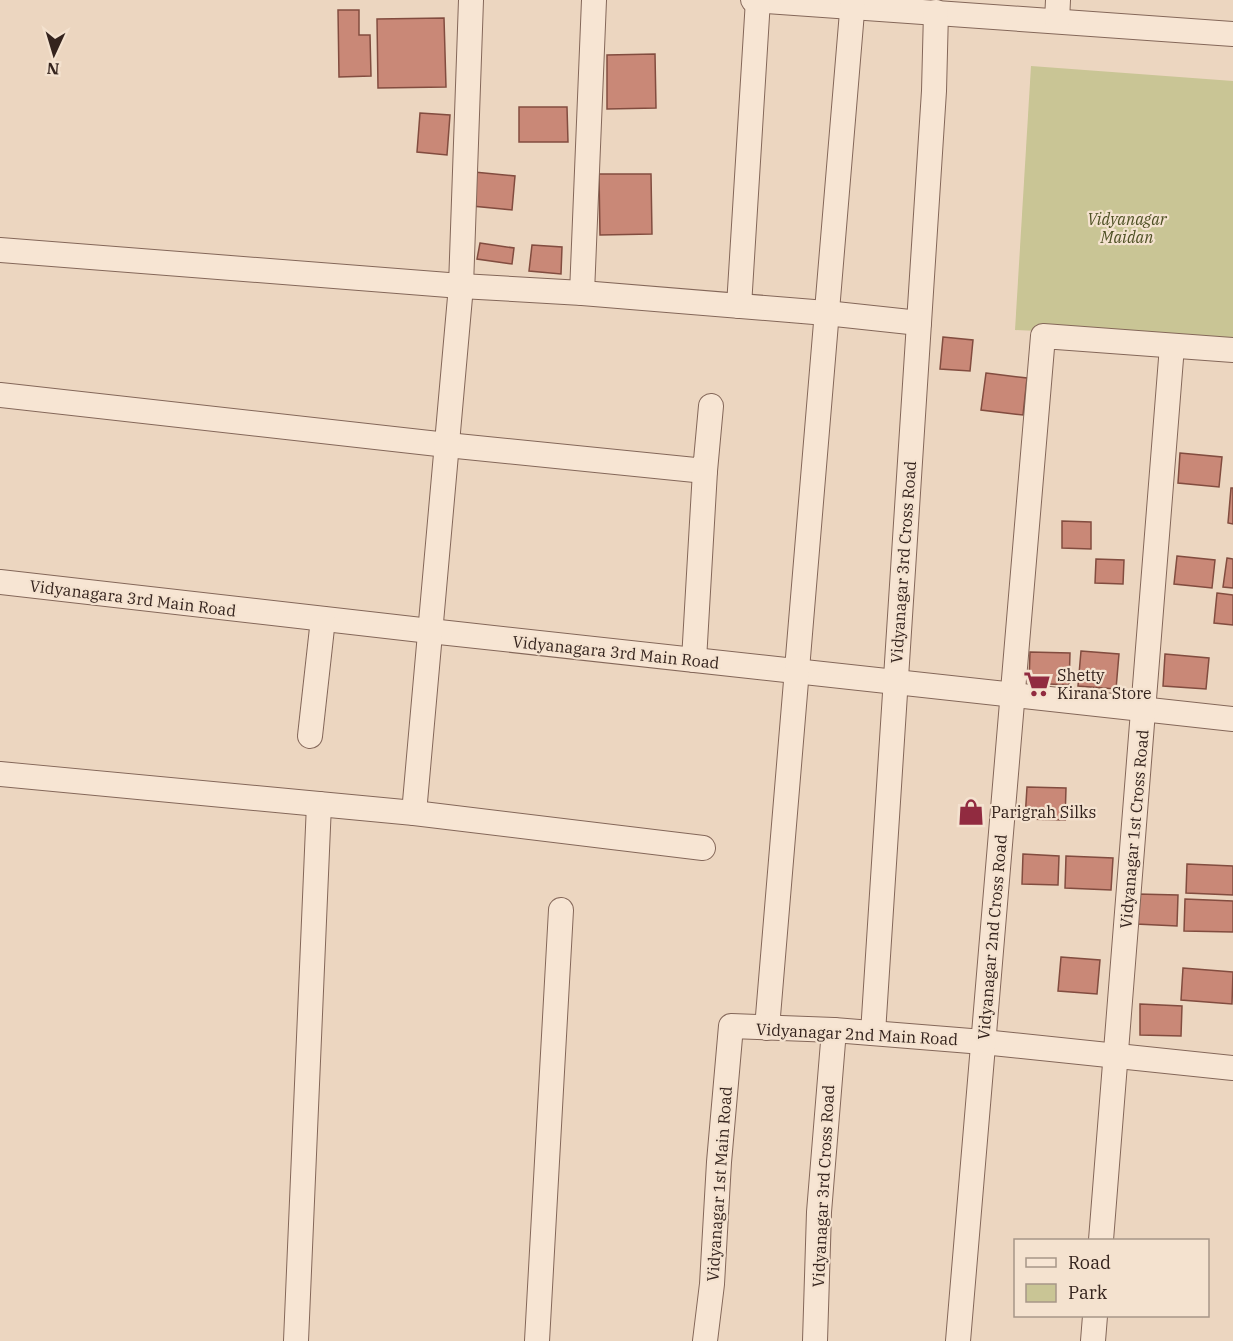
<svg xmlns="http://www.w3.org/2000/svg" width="1233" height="1341" viewBox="0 0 1233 1341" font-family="'IBM Plex Serif',serif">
<rect width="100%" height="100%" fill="#ecd6c0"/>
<polygon fill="#c9c595" points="1031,66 1233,81 1233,340 1015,330"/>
<g fill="#c98877" stroke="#824c3f" stroke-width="1.5">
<polygon points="338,10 359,10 359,35 370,35 371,76 339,77"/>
<polygon points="444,18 446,87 378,88 377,19"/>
<polygon points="655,54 656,108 607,109 607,55"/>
<polygon points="519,107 567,107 568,142 519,142"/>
<polygon points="420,113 450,115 447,155 417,152"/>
<polygon points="474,172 515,176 512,210 472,206"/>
<polygon points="599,174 651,174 652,234 600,235"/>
<polygon points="480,243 514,248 512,264 477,259"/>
<polygon points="532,245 562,247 561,274 529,271"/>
<polygon points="943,337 973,340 970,371 940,369"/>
<polygon points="986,373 1027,378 1023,415 981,410"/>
<polygon points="1180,453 1222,457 1219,487 1178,483"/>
<polygon points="1231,488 1233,488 1233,524 1228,523"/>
<polygon points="1062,521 1091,522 1091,549 1062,548"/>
<polygon points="1177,556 1215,560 1212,588 1174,584"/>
<polygon points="1227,558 1233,559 1233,588 1223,587"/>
<polygon points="1096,559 1124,560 1123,584 1095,583"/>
<polygon points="1217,593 1233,595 1233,625 1214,623"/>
<polygon points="1081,651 1119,654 1116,689 1078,686"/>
<polygon points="1030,652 1070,653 1069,685 1029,683"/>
<polygon points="1165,654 1209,658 1206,689 1163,686"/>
<polygon points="1027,787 1066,788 1065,820 1025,819"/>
<polygon points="1023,854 1059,856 1058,885 1022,884"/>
<polygon points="1066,856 1113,858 1111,890 1065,888"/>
<polygon points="1187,864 1233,866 1233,895 1186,893"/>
<polygon points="1137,894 1178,895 1177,926 1136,924"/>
<polygon points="1185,899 1233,901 1233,932 1184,931"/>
<polygon points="1061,957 1100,960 1097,994 1058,991"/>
<polygon points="1183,968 1233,972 1232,1004 1181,1000"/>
<polygon points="1140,1004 1182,1006 1181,1036 1140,1035"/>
</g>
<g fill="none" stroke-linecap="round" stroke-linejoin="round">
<defs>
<g id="minor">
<polyline points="753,0 1233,34"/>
<polyline points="1057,21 1058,0"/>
<polyline points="0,250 461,286 582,293 826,313 919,323"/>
<polyline points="582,293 594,0"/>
<polyline points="739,306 758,0"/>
<polyline points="0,395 447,445 705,471 711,406"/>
<polyline points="0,582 430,631 1233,719"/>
<polyline points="694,660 705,471"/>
<polyline points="310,736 323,619"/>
<polyline points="0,774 414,813 703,848"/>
<polyline points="414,813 461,286 471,0"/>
<polyline points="767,1028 853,0"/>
<polyline points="873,1033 934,91 936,12"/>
<polyline points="1101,1240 1172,346"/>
<polyline points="296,1341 319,804"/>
<polyline points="537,1341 561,910"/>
<polyline points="705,1341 712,1284 719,1162 731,1026 834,1030 983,1042 1233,1068"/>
<polyline points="815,1341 819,1212 834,1030"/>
<polyline points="958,1341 1043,336 1233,350"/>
<polyline points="1093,1341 1095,1316"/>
</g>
</defs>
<use href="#minor" stroke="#846759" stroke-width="26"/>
<use href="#minor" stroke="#f7e5d3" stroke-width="24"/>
</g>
<defs>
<symbol id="supermarket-bare" viewBox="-9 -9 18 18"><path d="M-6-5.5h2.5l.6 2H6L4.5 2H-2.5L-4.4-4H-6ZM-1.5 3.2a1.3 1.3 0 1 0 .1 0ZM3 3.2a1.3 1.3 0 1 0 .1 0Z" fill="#912b40" stroke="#f4e2cf" stroke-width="2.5" paint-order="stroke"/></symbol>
<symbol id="shop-bare" viewBox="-9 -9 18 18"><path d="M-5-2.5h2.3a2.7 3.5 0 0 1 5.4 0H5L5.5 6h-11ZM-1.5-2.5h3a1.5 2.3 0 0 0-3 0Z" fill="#912b40" stroke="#f4e2cf" stroke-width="2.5" paint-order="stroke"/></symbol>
</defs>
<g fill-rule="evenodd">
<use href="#supermarket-bare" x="1018" y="665" width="38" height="38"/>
<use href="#shop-bare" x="952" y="793" width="38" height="38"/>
</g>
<g text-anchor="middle" stroke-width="4.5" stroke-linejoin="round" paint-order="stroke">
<g font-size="16" font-style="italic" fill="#4e5024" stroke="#f4e2cf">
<text x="1127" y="225">Vidyanagar<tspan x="1127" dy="18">Maidan</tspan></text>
</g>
<g font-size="16" fill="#34231d" stroke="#f4e2cf">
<text transform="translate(903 562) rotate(-86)" y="6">Vidyanagar 3rd Cross Road</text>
<text transform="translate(133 598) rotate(7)" y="6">Vidyanagara 3rd Main Road</text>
<text transform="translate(616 652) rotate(6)" y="6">Vidyanagara 3rd Main Road</text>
<text transform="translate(1134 829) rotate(-85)" y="6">Vidyanagar 1st Cross Road</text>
<text transform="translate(992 937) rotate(-85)" y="6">Vidyanagar 2nd Cross Road</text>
<text transform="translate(857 1034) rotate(3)" y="6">Vidyanagar 2nd Main Road</text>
<text transform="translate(719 1184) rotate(-86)" y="6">Vidyanagar 1st Main Road</text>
<text transform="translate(823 1186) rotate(-87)" y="6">Vidyanagar 3rd Cross Road</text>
</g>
<g font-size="16" fill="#34231d" stroke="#f4e2cf" text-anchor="start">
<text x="1057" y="681">Shetty<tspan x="1057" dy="18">Kirana Store</tspan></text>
<text x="991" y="818">Parigrah Silks</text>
</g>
</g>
<rect x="1014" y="1239" width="195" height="78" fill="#f4e2cf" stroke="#a79688" stroke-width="1.5"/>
<rect x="1026" y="1258" width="30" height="9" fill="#f7e5d3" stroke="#a79688" stroke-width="1.5"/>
<text x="1068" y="1269" font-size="18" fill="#34231d">Road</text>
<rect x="1026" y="1284" width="30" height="18" fill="#c9c595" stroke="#a79688" stroke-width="1.5"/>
<text x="1068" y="1299" font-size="18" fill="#34231d">Park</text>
<g transform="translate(54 54) rotate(184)" stroke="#f4e2cf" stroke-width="4.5" paint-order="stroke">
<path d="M0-4.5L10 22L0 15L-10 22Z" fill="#34231d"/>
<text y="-9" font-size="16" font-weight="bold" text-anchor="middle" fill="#34231d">N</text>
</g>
</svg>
